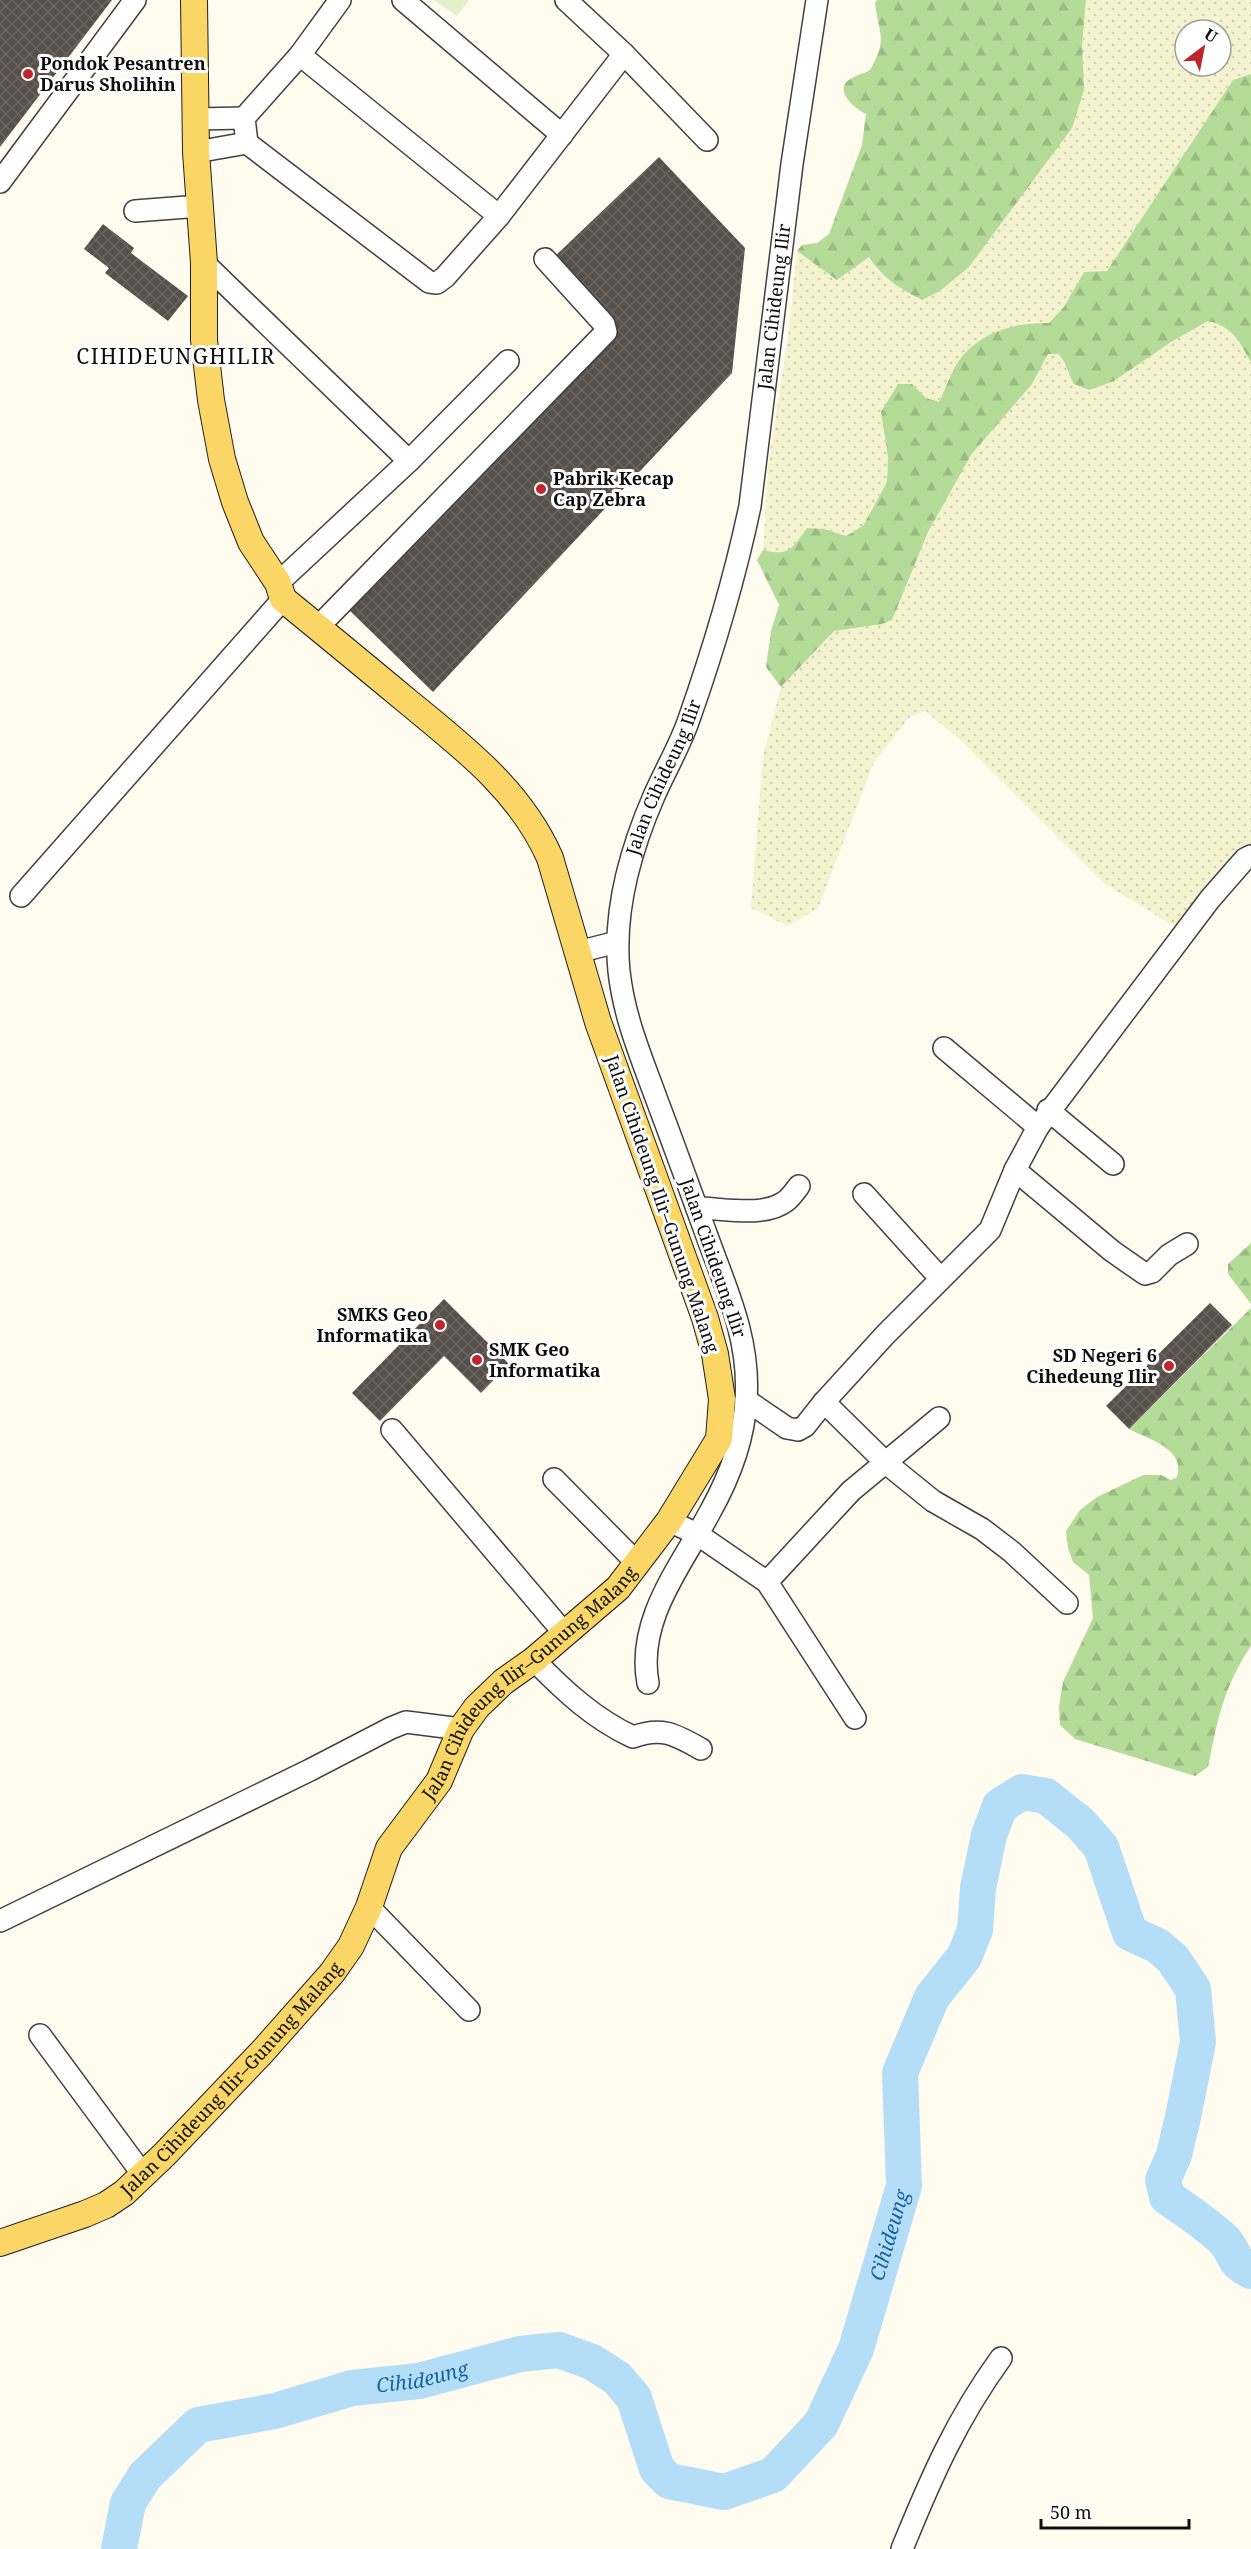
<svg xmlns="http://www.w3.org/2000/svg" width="1251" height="2549" viewBox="0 0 1251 2549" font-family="'Noto Serif',serif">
<defs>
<pattern id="farmland-dots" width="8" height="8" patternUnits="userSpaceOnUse" patternTransform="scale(1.5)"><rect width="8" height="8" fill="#f5f2cf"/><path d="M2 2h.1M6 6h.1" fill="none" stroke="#d1ceb1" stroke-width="1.8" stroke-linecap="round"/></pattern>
<pattern id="forest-firs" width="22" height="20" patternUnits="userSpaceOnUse" patternTransform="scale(1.5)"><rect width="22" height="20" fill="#b5db98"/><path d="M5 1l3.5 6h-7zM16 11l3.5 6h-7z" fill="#9abb82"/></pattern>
<pattern id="building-cross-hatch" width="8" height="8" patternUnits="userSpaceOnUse" patternTransform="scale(1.5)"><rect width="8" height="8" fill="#574f4a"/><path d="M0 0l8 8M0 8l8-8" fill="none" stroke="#6a6460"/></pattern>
</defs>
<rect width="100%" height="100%" fill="#fffcef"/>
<g fill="url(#farmland-dots)" fill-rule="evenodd">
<path d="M 1086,0 L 1251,0 L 1251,74 L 1233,80 L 1107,271 L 1084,272 L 1064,307 L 1049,323 L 1028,322 L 953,370 L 939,402 L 926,398 L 912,384 L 883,432 L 888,458 L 887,482 L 863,526 L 846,536 L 824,529 L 807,528 L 789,551 L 779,554 L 763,550 L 768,468 L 789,329 L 797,251 L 837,280 L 869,257 L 878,272 L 900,288 L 922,300 L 940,291 L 969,267 L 1011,210 L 1082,44 ZM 1185,30 L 1221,30 L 1221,66 L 1185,66 Z"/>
<polygon points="1208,321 1225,326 1237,337 1251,362 1251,864 1179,929 1105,884 958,738 925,711 910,717 874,762 818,908 788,926 751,908 763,756 781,687 834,631 882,624 901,598 928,532 971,455 1032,384 1048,354 1058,354 1066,361 1067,372 1171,342"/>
</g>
<g fill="url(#forest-firs)">
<path d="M 877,0 L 1086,0 L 1082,44 L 1084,90 L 1072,128 L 969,267 L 940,291 L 922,300 C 900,289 882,278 869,257 L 837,280 L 797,251 L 802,245 L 817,243 L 829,234 L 862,145 L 866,114 C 855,109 831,89 852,78 C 858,74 864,74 870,70 C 888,38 879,36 875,3 Z"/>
<path d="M 1251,74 L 1251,362 C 1238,340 1235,328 1208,321 L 1171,342 L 1114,381 L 1089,390 L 1074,384 C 1068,374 1067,362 1058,354 L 1048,354 L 1032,384 L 971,455 L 928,532 L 892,620 L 882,624 L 834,631 L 781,687 L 766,667 L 771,631 L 779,605 L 757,560 L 763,550 C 790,557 792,548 807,528 L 824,529 L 846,536 L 863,526 L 887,482 L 888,458 L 881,412 L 898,384 L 912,384 L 926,398 L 939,402 C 947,386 953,365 966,352 C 987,330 1020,322 1049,323 L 1064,307 L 1084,272 L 1107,271 L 1233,80 Z"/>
<polygon points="1251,1243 1251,1304 1228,1274 1228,1264"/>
<path d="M 1251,1308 L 1251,1646 C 1223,1688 1218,1719 1208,1767 L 1195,1776 L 1075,1739 L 1060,1725 L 1059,1706 L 1063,1682 L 1093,1618 L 1089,1575 L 1073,1562 L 1068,1548 L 1066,1531 L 1080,1510 L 1097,1497 L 1143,1475 L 1161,1475 L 1171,1480 L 1177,1477 C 1186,1448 1147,1439 1129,1429 Z"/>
</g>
<polygon fill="#e3f1ca" points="434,0 469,0 457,16"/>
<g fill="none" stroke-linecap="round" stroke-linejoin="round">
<path stroke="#b4ddf7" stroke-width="36" id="s1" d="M 119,2549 L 128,2503 L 145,2476 L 198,2425 L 275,2411 L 352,2388 L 419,2381 L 520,2354 L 559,2350 L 592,2362 L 617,2378 L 634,2398 L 657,2469 L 669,2481 L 724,2492 L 773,2475 L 821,2424 L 856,2349 L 904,2186 L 900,2073 L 932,1997 L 964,1957 L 975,1930 L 978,1888 L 989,1835 L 1000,1806 L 1022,1792 L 1046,1796 L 1081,1824 L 1101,1847 L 1130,1933 L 1158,1946 L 1173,1959 L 1193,1989 L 1198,2042 L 1183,2117 L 1174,2155 L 1163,2180 L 1167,2197 C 1187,2211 1206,2223 1224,2240 C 1237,2254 1230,2261 1251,2271"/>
</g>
<g fill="url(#building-cross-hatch)">
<polygon points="0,0 112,0 0,147"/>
<polygon points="659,157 745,248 732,373 433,692 344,605 615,333 551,260"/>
<polygon points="103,224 134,248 131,253 188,296 168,321 105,273 109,268 84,249"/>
<polygon points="444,1299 509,1364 481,1393 444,1356 380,1421 352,1393"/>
<polygon points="1210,1303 1232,1325 1129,1429 1106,1406"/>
</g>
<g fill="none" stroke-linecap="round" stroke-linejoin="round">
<defs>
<g id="minor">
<polyline points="403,0 562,135"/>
<polyline points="566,0 624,54 707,140"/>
<polyline points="300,55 499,216"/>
<polyline points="195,119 244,118"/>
<polyline points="247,143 244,118 300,55 340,0"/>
<polyline points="196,152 247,143 429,282 437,283 445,277 499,216 624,54"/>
<polyline points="0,182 135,0"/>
<polyline points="135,211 200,206"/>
<polyline points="204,263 409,461"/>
<polyline points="278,583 409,461 508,361"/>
<polyline points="318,627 606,332 604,324 545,259"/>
<polyline points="21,896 283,599"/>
<polyline points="578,952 617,942"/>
<polyline points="1048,1110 1113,1164"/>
<polyline points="1038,1127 1210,899 1245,859 1251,856"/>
<polyline points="1015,1170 1112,1251 1145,1274 1152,1272 1169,1255 1187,1244"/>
<polyline points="864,1194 940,1278"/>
<path d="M 697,1208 C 723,1208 763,1218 786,1201 C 791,1197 795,1191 799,1186"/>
<polyline points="746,1400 787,1428 798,1430 805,1426 824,1402 885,1335 990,1230 1015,1170 1038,1127 944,1048"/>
<polyline points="824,1402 886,1463 933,1501 982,1529 1012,1552 1067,1603"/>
<polyline points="392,1430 565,1634"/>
<polyline points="554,1479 637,1563"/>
<polyline points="669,1521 697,1534 767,1582 855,1718"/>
<polyline points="767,1582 851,1491 939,1418"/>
<path d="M 534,1660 C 563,1690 594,1719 633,1737 C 662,1726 676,1735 701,1749"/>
<path id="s2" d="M 648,1683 C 636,1619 682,1565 710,1512 C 729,1478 744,1438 746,1400 C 750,1348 732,1302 714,1255 C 695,1204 677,1153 658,1103 C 642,1059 624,1018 619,971 C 613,911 630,851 654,796 C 665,771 679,747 688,722 C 712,654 735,577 750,506 L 792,164 L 817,0"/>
<polyline points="369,1907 469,2010"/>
<polyline points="0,1921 310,1770 391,1728 406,1722 461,1729"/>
<polyline points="40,2035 144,2176"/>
<path d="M 902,2549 C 931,2478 956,2420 1001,2358"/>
</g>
<g id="major">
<path id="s3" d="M 0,2243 L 85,2214 L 106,2205 L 124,2193 L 165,2154 L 263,2051 L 332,1973 L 351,1946 L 369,1907 L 389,1848 L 439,1781 L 461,1729 L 477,1707 L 503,1682 L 534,1660 L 618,1588 L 669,1521 L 719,1439 L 722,1399 L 715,1354 L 705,1318 L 598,1022 L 550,858 C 520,790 463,747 407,701 C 366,667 325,633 283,599 L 278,583 L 251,542 L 235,502 L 222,459 L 211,400 L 204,340 L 204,263 L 196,152 L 194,0"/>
</g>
</defs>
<use href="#minor" stroke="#414141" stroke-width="24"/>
<use href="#major" stroke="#1f1f1f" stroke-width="28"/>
<use href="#minor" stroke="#fff" stroke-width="21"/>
<use href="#major" stroke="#f9d665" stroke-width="26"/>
</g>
<g fill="#bf252b" stroke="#fff" stroke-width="2">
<circle cx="28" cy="74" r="6"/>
<circle cx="541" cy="489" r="6"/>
<circle cx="440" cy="1325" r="6"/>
<circle cx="477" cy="1360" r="6"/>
<circle cx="1169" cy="1366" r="6"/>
</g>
<g text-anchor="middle" stroke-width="6" stroke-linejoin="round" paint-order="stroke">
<g font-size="18" font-weight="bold" fill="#0e0e0e" stroke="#fff" text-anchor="start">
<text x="40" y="70">Pondok Pesantren<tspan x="40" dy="21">Darus Sholihin</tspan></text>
<text x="553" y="485">Pabrik Kecap<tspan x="553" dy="21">Cap Zebra</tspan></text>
<text x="428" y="1321" text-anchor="end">SMKS Geo<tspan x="428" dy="21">Informatika</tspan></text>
<text x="489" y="1356">SMK Geo<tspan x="489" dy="21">Informatika</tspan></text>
<text x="1157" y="1362" text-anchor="end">SD Negeri 6<tspan x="1157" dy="21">Cihedeung Ilir</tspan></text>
</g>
<g font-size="18" fill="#0e0e0e" stroke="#fff">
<text dy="6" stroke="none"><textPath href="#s2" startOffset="1442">Jalan Cihideung Ilir</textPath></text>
<text dy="6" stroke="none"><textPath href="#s2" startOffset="956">Jalan Cihideung Ilir</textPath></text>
<text transform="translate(662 1204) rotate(71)" y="6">Jalan Cihideung Ilir–Gunung Malang</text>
<text transform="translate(713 1258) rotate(71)" y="6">Jalan Cihideung Ilir</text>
<text dy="6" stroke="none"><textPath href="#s3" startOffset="795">Jalan Cihideung Ilir–Gunung Malang</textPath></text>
<text dy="6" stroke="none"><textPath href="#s3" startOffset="291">Jalan Cihideung Ilir–Gunung Malang</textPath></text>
</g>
<g font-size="20" font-style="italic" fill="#1664a1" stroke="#fff">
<text dy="7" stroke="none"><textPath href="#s1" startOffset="1084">Cihideung</textPath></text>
<text dy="7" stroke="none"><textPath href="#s1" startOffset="382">Cihideung</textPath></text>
</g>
<g font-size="21" letter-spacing="1.5" fill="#0e0e0e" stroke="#fff">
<text x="176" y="364">CIHIDEUNGHILIR</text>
</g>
</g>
<g transform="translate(1203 48) rotate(32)"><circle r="28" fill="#ffffff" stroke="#9f9f9f" stroke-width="1.5"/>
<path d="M0-4.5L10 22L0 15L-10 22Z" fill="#bf252b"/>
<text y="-9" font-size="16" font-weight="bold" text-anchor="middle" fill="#0e0e0e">U</text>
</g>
<path d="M1041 2519v9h148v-9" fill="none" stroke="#0e0e0e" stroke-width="3"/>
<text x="1050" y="2519" font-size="18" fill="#0e0e0e" stroke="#ffffff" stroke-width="4.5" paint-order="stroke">50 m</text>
</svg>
